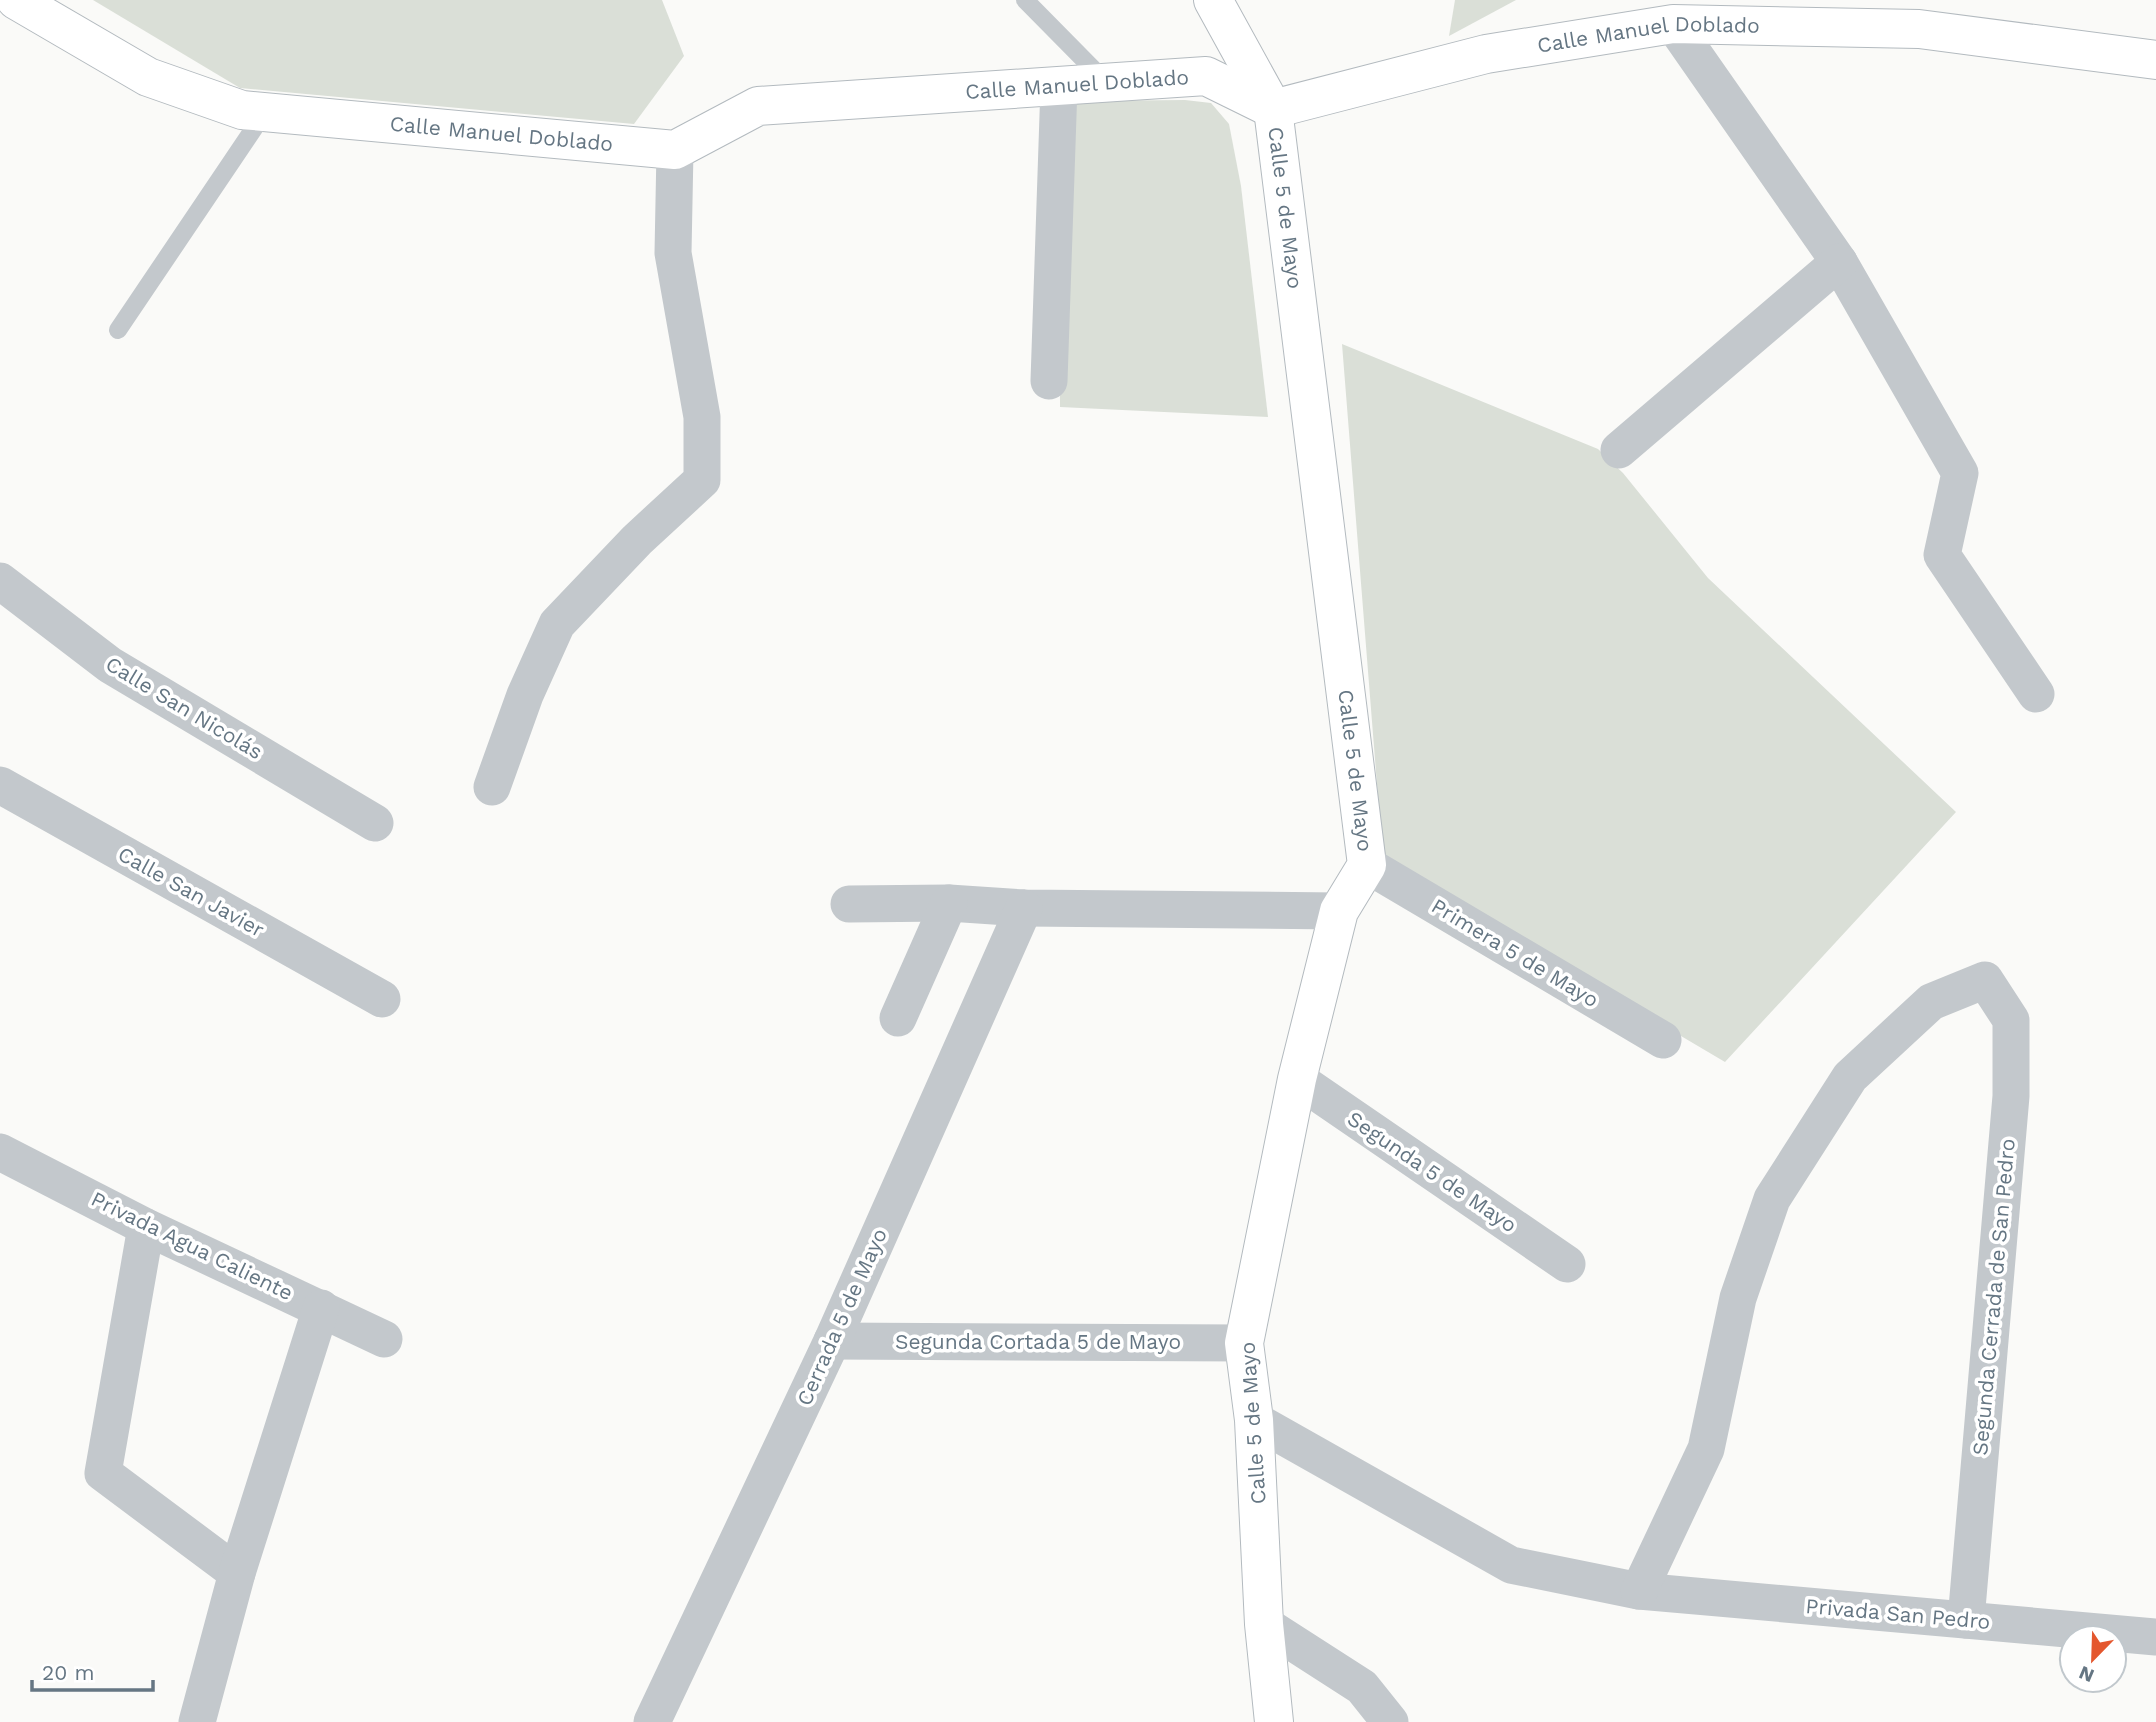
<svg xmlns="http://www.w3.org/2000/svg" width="2156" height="1722" viewBox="0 0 2156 1722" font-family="'Work Sans',sans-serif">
<rect width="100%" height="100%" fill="#fafaf8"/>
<g fill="#dadfd7">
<polygon points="93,0 662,0 684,56 634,124 240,88"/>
<polygon points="1455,0 1516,0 1449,36"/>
<polygon points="1185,100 1211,103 1229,124 1241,186 1268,417 1060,407 1059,120 1077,101"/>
<polygon points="1342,344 1598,449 1623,473 1708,578 1956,812 1725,1062 1383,860"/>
</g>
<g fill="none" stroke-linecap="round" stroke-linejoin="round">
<defs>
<g id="secondary">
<path id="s1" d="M 16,0 L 148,77 L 242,110 L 675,150 L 758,106 L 1206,76 L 1273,109 L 1486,54 L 1673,24 L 1919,29 L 2156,60"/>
<path id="s2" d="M 1213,0 L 1273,109 L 1367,865 L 1339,911 L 1297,1079 L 1244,1343 L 1254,1420 L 1264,1624 L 1274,1722"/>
</g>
</defs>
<use href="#secondary" stroke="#b3babf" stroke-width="40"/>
<g stroke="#c3c8cc" stroke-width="18">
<polyline points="1025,0 1105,81"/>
<polyline points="118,330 265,112"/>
</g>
<g stroke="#c3c8cc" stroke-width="37">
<polyline points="1673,24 1839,262 1960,473 1942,555 2036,694"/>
<polyline points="1049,381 1059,86"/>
<polyline points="1619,450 1839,262"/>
<polyline points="0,581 110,665 375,823"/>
<polyline points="0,785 382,999"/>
<polyline points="492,787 525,695 557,624 637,540 702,480 702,417 673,253 675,150"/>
<polyline points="1367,865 1663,1040"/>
<polyline points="849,904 949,903 1024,908 1339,911"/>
<polyline points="898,1018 949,903"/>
<polyline points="1297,1079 1567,1264"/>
<polyline points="0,1152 146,1227 384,1339"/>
<polyline points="146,1227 103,1473 237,1573"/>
<polyline points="832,1341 1244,1343"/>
<polyline points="1254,1420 1511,1565 1639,1591 2156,1637"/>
<polyline points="1639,1591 1706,1449 1738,1298 1772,1199 1850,1077 1931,1002 1985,980 2011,1020 2011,1096 1966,1620"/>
<polyline points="1264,1624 1362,1687 1390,1722"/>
<polyline points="197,1722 237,1573 321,1308"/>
<polyline points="652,1722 832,1341 1024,908"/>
</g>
<use href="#secondary" stroke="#fff" stroke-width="38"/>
</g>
<g text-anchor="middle" stroke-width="7" stroke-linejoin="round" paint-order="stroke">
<g font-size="21" fill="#657683" stroke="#fff">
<text dy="7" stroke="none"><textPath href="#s1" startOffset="1689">Calle Manuel Doblado</textPath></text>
<text dy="7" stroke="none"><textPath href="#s1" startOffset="1101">Calle Manuel Doblado</textPath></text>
<text dy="7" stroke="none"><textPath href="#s1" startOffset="513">Calle Manuel Doblado</textPath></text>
<text dy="7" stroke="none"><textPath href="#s2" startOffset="224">Calle 5 de Mayo</textPath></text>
<text transform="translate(184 708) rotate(31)" y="7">Calle San Nicolás</text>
<text dy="7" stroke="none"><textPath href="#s2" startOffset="791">Calle 5 de Mayo</textPath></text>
<text transform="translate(191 892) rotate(29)" y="7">Calle San Javier</text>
<text transform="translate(1515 953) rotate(31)" y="7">Primera 5 de Mayo</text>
<text transform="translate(1432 1172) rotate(34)" y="7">Segunda 5 de Mayo</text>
<text transform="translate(192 1246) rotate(26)" y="7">Privada Agua Caliente</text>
<text transform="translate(1994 1297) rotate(-85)" y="7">Segunda Cerrada de San Pedro</text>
<text transform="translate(842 1317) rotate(-66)" y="7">Cerrada 5 de Mayo</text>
<text x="1038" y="1349">Segunda Cortada 5 de Mayo</text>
<text transform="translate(1253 1423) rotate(-94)" y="7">Calle 5 de Mayo</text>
<text transform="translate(1898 1614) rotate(5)" y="7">Privada San Pedro</text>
</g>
</g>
<g transform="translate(2093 1659) rotate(203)"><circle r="33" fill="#ffffff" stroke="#c1c8cd" stroke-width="2"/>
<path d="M0-5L12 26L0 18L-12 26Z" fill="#e4572e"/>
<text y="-10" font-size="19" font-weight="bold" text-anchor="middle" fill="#657683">N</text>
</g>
<path d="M32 1680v10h121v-10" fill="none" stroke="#657683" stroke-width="3.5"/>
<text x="42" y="1680" font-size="21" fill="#657683" stroke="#ffffff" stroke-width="5" paint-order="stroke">20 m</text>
</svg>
